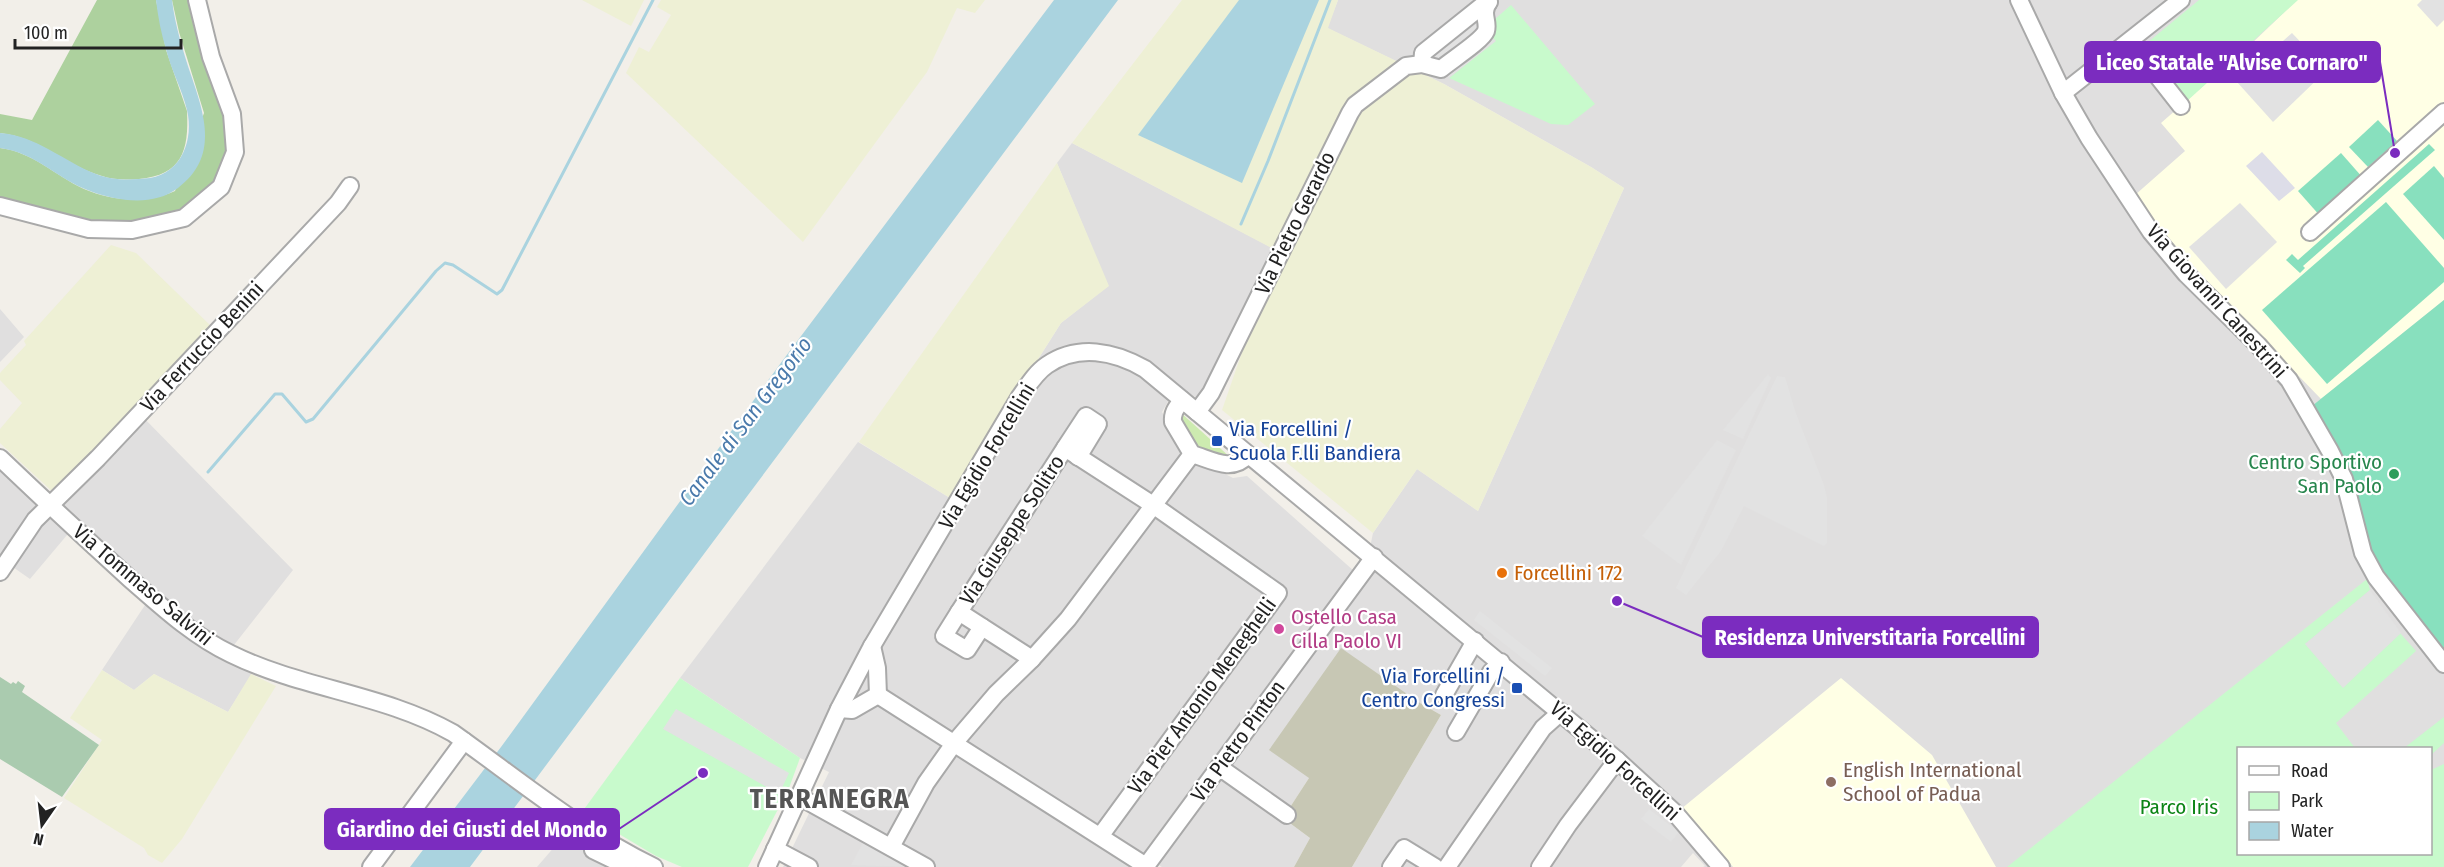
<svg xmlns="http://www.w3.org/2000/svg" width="2444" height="867" viewBox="0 0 2444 867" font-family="'Fira Sans Condensed',sans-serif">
<rect width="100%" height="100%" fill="#f2efe9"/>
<g fill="#e0dfdf" fill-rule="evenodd">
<path d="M 1338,0 L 2444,0 L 2444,867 L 1703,867 L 1705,866 L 1693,853 L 1681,867 L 1352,867 L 1441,715 L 1420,703 L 1309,778 L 1283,818 L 1310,838 L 1294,867 L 1162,867 L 1154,862 L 1364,576 L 1373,533 L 1417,469 L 1478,511 L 1624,188 L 1591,167 L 1444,84 L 1327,28 ZM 2238,748 L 2430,748 L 2430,854 L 2238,854 Z"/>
<polygon points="1072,143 1278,251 1197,398 1177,386 1162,412 1184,453 1233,478 1247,476 1354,571 1146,849 1140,867 783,867 829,772 800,758 680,678 858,442 950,498 1061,323 1108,286 1057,163"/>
<polygon points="0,309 24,337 0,362"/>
<polygon points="138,412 293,570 230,650 259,663 228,712 154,674 134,690 102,670 155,590 78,522 30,579 0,558 0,452 51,500"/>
<polygon points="562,838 613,867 537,867"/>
</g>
<g fill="#ffffe5">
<polygon points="2297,0 2444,0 2444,300 2321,399 2211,285 2158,227 2135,195 2185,151 2161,123 2249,46"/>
<polygon points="1841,678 1932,755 1996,867 1733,867 1696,823 1681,809"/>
</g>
<polygon fill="#c7c7b4" points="1341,648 1420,703 1441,715 1352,867 1294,867 1310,838 1283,818 1309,778 1269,750"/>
<g fill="#eef0d5">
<polygon points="582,0 644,0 631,26"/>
<polygon points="661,0 985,0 975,13 957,8 927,72 803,242 626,73 639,47 649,52 671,15 657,7"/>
<polygon points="1182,0 1338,0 1328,28 1444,84 1591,167 1624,188 1478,511 1417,469 1373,533 1222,410 1277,251 1072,143"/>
<polygon points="1057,163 1109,286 1061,323 950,498 859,442"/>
<polygon points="111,245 136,253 213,328 54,493 0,443 0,429 22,403 0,380 0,373 26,345 24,341"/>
<polygon points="102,670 134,690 154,674 228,712 251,674 276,686 182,839 162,863 148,855 144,848 64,798 102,740 70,718"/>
</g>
<polygon fill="#cdebb0" points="1180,412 1231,458 1194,450 1177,420"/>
<g fill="#add19e">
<path d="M 97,0 L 156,0 L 166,50 L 187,111 C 189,151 182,175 139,179 C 126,180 114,180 102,176 C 64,165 42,138 0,133 L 0,114 L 32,120 Z"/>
<path d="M 172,0 L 195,0 L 231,114 L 233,152 L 219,186 L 184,215 L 132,229 L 0,204 L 0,148 C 33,152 54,175 84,189 C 112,201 147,204 175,191 L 204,113 L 179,32 Z"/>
</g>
<polygon fill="#aacbaf" points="0,677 11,684 13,682 16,684 18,681 25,686 22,692 99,745 62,797 0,759"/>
<g fill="#c8facc">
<polygon points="2199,0 2298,0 2186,102 2145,51 2147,43"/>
<polygon points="1511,5 1595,104 1568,125 1551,124 1449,78 1495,41 1490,35 1489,21 1495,19"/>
<polygon points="2367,579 2370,590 2305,644 2400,633 2416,651 2336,723 2355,748 2238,748 2238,854 2430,854 2431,770 2444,764 2444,867 2007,867"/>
<polygon points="680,678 800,758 789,788 748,867 682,867 656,856 582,812"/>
<polygon points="2444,717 2444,743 2431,755 2430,748 2404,748"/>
</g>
<g fill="#88e0be">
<polygon points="2378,120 2397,141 2368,167 2349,147"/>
<polygon points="2429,144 2435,150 2303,266 2305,268 2300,273 2286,260 2292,254 2298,260"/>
<polygon points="2341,153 2363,178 2321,217 2298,191"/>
<polygon points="2434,166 2444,178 2444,240 2403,194"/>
<polygon points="2386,202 2444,268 2444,282 2327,384 2262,310"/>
<polygon points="2444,300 2444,659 2376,565 2312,406"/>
</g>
<g fill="#e2e2e2">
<polygon points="2422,0 2444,0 2444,20 2437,27 2417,5"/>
<polygon points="1476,24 1481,32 1490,35 1496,41 1449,78 1433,58"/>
<polygon points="2292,33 2327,70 2273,122 2237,82"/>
<polygon points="2240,203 2277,242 2226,289 2189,247"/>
<polygon points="1768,374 1771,378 1743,439 1723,430"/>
<polygon points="1777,376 1785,377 1795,411 1824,485 1827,498 1827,543 1824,546 1744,506 1721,551 1686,595 1676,588"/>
<polygon points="1717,440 1736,450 1681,565 1642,536"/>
<polygon points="2370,590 2401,633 2343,688 2305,644"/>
<polygon points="1480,611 1552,668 1545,676 1474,620"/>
<polygon points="676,709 789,773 779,794 663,729"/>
<polygon points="1649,809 1679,832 1671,842 1641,819"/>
<polygon points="866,837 918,867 851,865"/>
</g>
<polygon fill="#dddde8" points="2262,152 2295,188 2279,201 2246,166"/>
<g fill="#aad3df">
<path d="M 156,0 L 172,0 C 175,25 183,51 191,75 C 205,116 219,157 178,188 C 153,207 117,201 90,191 C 57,179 37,153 0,148 L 0,133 C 37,136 63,161 96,174 C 113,181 132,180 150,178 C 182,173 194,139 187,110 C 182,89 171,70 166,49 C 161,33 158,17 156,0 Z"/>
<polygon points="1054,0 1118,0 470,867 410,867 501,747 783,360"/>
<polygon points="1239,0 1319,0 1242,183 1138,135"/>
</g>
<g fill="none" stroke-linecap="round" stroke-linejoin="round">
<g stroke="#aad3df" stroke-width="3">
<polyline points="1241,224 1268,161 1330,0"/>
<polyline points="208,472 275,394 282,394 306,422 313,419 436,271 445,263 453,265 497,294 502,290 653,0"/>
</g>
<defs>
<g id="minor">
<polyline points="2019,0 2063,93 2089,138 2151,232 2186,274 2258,345 2289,380 2330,451 2344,479 2363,553 2376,577 2444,664"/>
<polyline points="2130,41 2181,106"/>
<polyline points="1422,64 1423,53 1483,5 1489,2"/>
<polyline points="2063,93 2181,0"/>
<polyline points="0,206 89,229 132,230 184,218 221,187 235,152 232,114 211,57 197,0"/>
<polyline points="2310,232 2444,112"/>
<path d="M 1182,400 C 1177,407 1172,412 1173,422 L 1192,454 C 1212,460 1232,473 1248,455"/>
<path d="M 1197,412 L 1211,393 L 1350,113 L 1355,105 L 1406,66 L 1422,64 L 1441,69 C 1450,61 1482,41 1486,31 C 1489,21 1481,15 1488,3"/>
<polyline points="1065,448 1086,416 1098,424 1078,457"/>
<path d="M 0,458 C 43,499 86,539 130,579 C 161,606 193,636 231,654 C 302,689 384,694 453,733 C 519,780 580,831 654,867"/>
<polyline points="0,572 35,520 98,458 338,203 350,186"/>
<polyline points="959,612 944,636 967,650 982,627"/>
<polyline points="1032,659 959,612 1065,448 1153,505 1278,593 1101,835"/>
<polyline points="878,695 1146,866"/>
<polyline points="1444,695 1475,641"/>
<polyline points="839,709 852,710 878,695 877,668 872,646"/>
<polyline points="1456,732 1491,672 1501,662"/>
<polyline points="1219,767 1287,815"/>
<polyline points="800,797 926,867"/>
<polyline points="891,847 926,783 955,742 996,694 1032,659 1068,619 1192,454"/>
<polyline points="775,849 809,867"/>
<polyline points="593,850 628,867"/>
<polyline points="371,867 464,741"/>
<path d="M 767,867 L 839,709 L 872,646 L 1019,398 C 1027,387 1035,373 1047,365 C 1078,344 1114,351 1145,369 L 1617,760 L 1675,813 L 1721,867"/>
<polyline points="1147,867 1146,866 1374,557"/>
<polyline points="1391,867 1404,848 1435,867"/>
<polyline points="1447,867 1543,728 1561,712"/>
<polyline points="1540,867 1568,825 1617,760"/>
</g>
</defs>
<use href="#minor" stroke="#a9a9a9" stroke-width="20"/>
<use href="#minor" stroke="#fff" stroke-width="16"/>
</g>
<g fill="#1a4fb4" stroke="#fff" stroke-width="2">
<rect x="1211" y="435" width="12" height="12" rx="3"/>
<rect x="1511" y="682" width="12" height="12" rx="3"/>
</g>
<circle fill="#2e9e5b" stroke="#fff" stroke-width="2" cx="2394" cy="474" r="6"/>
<circle fill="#e8710a" stroke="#fff" stroke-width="2" cx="1502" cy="573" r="6"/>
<circle fill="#d1479c" stroke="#fff" stroke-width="2" cx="1279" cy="629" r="6"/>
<circle fill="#8d6e63" stroke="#fff" stroke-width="2" cx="1831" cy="782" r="6"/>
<g text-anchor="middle" stroke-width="4.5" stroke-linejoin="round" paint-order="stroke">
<g font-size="21" fill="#222" stroke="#fff">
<text transform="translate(1295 223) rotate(-64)" y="7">Via Pietro Gerardo</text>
<text transform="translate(2217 301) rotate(48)" y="7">Via Giovanni Canestrini</text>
<text transform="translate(202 347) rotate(-47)" y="7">Via Ferruccio Benini</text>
<text transform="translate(987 456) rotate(-59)" y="7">Via Egidio Forcellini</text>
<text transform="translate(1012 530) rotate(-57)" y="7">Via Giuseppe Solitro</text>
<text transform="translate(143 585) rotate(40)" y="7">Via Tommaso Salvini</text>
<text transform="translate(1202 696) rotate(-54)" y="7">Via Pier Antonio Meneghelli</text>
<text transform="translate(1238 741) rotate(-54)" y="7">Via Pietro Pinton</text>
<text transform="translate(1615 761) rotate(42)" y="7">Via Egidio Forcellini</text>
</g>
<g font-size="21" fill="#164399" stroke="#fff" text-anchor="start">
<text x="1229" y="436">Via Forcellini /<tspan x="1229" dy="24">Scuola F.lli Bandiera</tspan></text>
<text x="1505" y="683" text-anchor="end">Via Forcellini /<tspan x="1505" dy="24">Centro Congressi</tspan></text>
</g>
<g font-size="21" fill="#27864d" stroke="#fff" text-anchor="end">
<text x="2382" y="469">Centro Sportivo<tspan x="2382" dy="24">San Paolo</tspan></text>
</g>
<g font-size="21" fill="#c56008" stroke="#fff" text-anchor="start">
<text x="1514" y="580">Forcellini 172</text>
</g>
<g font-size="21" fill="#b23c85" stroke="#fff" text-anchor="start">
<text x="1291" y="624">Ostello Casa<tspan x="1291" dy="24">Cilla Paolo VI</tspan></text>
</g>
<g font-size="21" fill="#785e54" stroke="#fff" text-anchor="start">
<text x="1843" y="777">English International<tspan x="1843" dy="24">School of Padua</tspan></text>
</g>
<g font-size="21" fill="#0c8416" stroke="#fff">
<text x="2179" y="814">Parco Iris</text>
</g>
<g font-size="22" font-style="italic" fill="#4a7aab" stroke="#fff">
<text transform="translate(745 421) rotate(-53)" y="8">Canale di San Gregorio</text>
</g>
<g font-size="27" font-weight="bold" letter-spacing="1.5" fill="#555" stroke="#fff">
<text x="830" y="808">TERRANEGRA</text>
</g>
</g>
<path fill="none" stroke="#7b2cbf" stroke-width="2" d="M2395 153L2380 62M1617 601L1703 637M703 773L619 829"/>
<g fill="#7b2cbf" stroke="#fff" stroke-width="2">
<circle cx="2395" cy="153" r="6"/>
<circle cx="1617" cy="601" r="6"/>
<circle cx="703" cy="773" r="6"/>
</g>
<g fill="#7b2cbf" stroke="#7b2cbf" stroke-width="2">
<rect x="2085" y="42" width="295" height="40" rx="6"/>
<rect x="1703" y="617" width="335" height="40" rx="6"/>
<rect x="325" y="809" width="294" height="40" rx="6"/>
</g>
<g font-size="22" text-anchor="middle" font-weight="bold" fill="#fff">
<text x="2232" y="70">Liceo Statale "Alvise Cornaro"</text>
<text x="1870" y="645">Residenza Universtitaria Forcellini</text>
<text x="472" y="837">Giardino dei Giusti del Mondo</text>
</g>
<rect x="2237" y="747" width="195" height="108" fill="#ffffff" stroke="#a7a7a7" stroke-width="1.5"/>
<rect x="2249" y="766" width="30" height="9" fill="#ffffff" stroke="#a7a7a7" stroke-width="1.5"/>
<text x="2291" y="777" font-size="18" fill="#222222">Road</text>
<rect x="2249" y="792" width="30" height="18" fill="#c8facc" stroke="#a7a7a7" stroke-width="1.5"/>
<text x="2291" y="807" font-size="18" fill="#222222">Park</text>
<rect x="2249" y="822" width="30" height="18" fill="#aad3df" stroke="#a7a7a7" stroke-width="1.5"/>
<text x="2291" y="837" font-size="18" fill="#222222">Water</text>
<g transform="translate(42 825) rotate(194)" stroke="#ffffff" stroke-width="4.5" paint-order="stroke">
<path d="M0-4.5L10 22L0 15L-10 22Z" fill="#222222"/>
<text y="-9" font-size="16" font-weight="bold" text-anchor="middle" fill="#222222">N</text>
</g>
<path d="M15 39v9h166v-9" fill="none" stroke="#222222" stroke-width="3"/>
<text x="24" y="39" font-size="18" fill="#222222" stroke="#ffffff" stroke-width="4.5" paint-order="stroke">100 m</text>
</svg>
